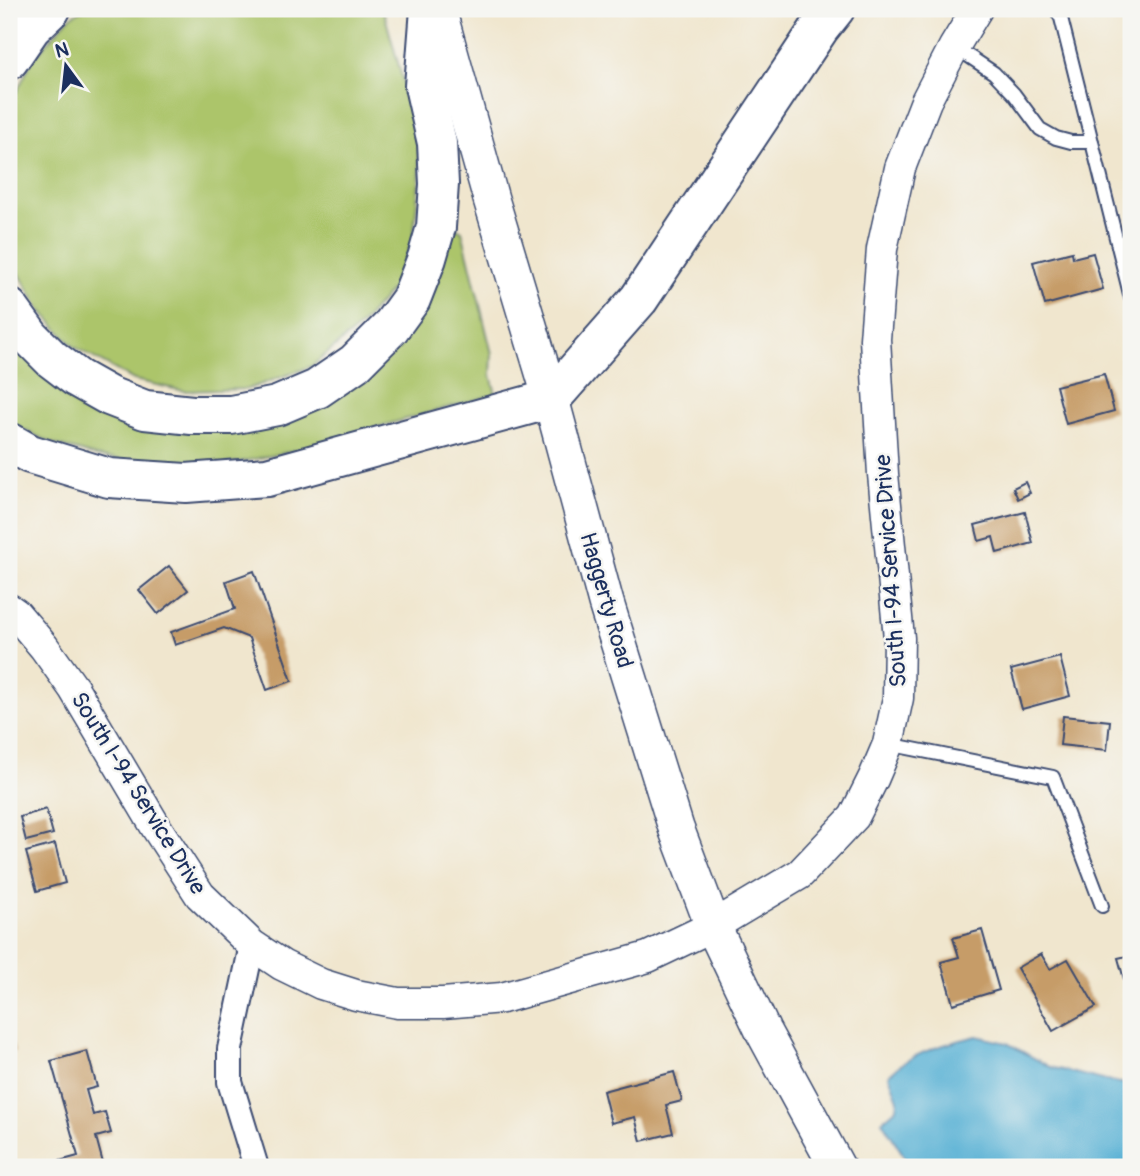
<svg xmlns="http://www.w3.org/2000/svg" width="1140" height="1176" viewBox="0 0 1140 1176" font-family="Pangolin,sans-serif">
<rect width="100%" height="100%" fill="#f6f6f2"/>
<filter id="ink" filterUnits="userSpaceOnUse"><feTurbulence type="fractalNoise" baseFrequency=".0143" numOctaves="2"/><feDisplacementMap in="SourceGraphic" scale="14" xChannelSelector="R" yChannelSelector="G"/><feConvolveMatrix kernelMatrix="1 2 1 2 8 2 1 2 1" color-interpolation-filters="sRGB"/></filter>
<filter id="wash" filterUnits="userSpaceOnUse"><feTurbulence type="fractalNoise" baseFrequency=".00686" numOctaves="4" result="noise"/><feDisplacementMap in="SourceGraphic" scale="28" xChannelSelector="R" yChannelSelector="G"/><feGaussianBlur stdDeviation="1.57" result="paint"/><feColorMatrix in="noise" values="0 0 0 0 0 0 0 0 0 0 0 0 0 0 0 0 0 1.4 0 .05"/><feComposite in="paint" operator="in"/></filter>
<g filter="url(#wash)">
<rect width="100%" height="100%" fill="#f0e6ce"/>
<g fill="#acc56a" stroke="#647a64" stroke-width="2">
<polygon points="84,9 383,9 416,128 420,173 413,240 393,288 360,326 312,366 248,389 184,391 134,380 73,346 40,309 16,268 9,243 9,107 33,59 69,18"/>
<polygon points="455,227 462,231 492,354 491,375 496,394 288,452 245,461 200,467 152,465 95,456 54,444 9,423 9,332 65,386 290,417"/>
</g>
<path fill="#57b0d4" stroke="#397099" stroke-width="2" d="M 977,1036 L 1007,1043 L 1050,1067 L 1111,1082 L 1131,1084 L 1131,1167 L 911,1167 L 882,1121 L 897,1108 L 898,1100 L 889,1075 C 909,1053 948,1043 977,1036 Z"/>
<g id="blocks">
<g fill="#c69c67">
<polygon points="1072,252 1073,258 1093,253 1103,289 1045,305 1033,262"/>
<polygon points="1104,374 1114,411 1066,424 1056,386"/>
<polygon points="1025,482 1030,493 1018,499 1013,488"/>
<polygon points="1025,512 1033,543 997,553 993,537 979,541 975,525"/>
<polygon points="169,566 188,590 158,614 139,590"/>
<polygon points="254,571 292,681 267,690 249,638 224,628 175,645 171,632 235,609 226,581"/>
<polygon points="1060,657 1070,696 1022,709 1011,670"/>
<polygon points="1063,716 1110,721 1107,750 1060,745"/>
<polygon points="46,809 53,834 26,841 20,817"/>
<polygon points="55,844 65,883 37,891 26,852"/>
<polygon points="982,930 999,990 953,1004 941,962 959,957 953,938"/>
<polygon points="1041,954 1050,969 1068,959 1096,1007 1053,1031 1017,968"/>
<polygon points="1131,955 1131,997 1129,997 1118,958"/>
<polygon points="9,1031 15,1052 9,1054"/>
<polygon points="87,1051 97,1087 86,1090 93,1115 105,1112 111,1133 96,1137 104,1167 58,1167 56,1162 78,1156 51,1061"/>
<polygon points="674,1072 682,1101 666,1105 673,1133 641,1141 635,1117 611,1123 603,1091"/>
</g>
</g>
</g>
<g filter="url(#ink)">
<use href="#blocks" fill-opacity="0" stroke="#3b4a6f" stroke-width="2"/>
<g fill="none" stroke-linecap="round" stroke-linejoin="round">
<defs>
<g id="service">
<polyline points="1056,9 1061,18 1131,298"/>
<polyline points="955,47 994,73 1014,94 1040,129 1056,138 1071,142 1092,142"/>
<polyline points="888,744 1053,777 1102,906"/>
</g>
<polyline id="minor" points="252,945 230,1049 230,1082 256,1167"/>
<polyline id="tertiary" points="9,609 16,614 44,647 74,689 156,827 200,895 252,945 282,965 321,984 356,995 398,1003 443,1003 502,998 648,957 713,926 800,874 854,817 874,777 888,744 898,698 899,638 883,474 875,339 882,249 900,168 926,101 954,47 977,9"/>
<polyline id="secondary" points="438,9 491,199 551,399 606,603 676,828 713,926 763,1031 837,1167"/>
<g id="motorway">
<polyline points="9,60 31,28 51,9"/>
<polyline points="9,308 30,337 52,359 77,378 109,396 145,410 192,415 231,415 277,406 317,389 355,363 390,328 411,299 427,258 436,227 439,184 437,143 424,86 430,9"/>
<polyline points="9,442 30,454 109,478 186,483 267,477 551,399 639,299 819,29 835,9"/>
</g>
</defs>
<use href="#service" stroke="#3b4a6f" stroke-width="16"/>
<use href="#minor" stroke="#3b4a6f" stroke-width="28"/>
<use href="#tertiary" stroke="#3b4a6f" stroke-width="33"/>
<use href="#secondary" stroke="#3b4a6f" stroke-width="38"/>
<use href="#motorway" stroke="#3b4a6f" stroke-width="42"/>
<use href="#service" stroke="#fff" stroke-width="12"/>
<use href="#minor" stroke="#fff" stroke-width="24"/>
<use href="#tertiary" stroke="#fff" stroke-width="30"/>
<use href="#secondary" stroke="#fff" stroke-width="35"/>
<use href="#motorway" stroke="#fff" stroke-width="38"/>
</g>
</g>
<g text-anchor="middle" stroke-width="5" stroke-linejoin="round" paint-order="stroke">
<g font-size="23" fill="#1b2f5e" stroke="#f6f6f2">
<text transform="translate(890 571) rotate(-94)" y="8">South I-94 Service Drive</text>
<text transform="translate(607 600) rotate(74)" y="8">Haggerty Road</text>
<text transform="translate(139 793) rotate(58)" y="8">South I-94 Service Drive</text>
</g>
</g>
<rect width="1140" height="1176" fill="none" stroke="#f6f6f2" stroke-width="35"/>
<g transform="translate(66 66) rotate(345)" stroke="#f6f6f2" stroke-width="5" paint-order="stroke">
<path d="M0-5L12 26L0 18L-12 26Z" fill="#1b2f5e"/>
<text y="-10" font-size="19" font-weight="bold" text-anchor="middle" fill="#1b2f5e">N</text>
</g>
</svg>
